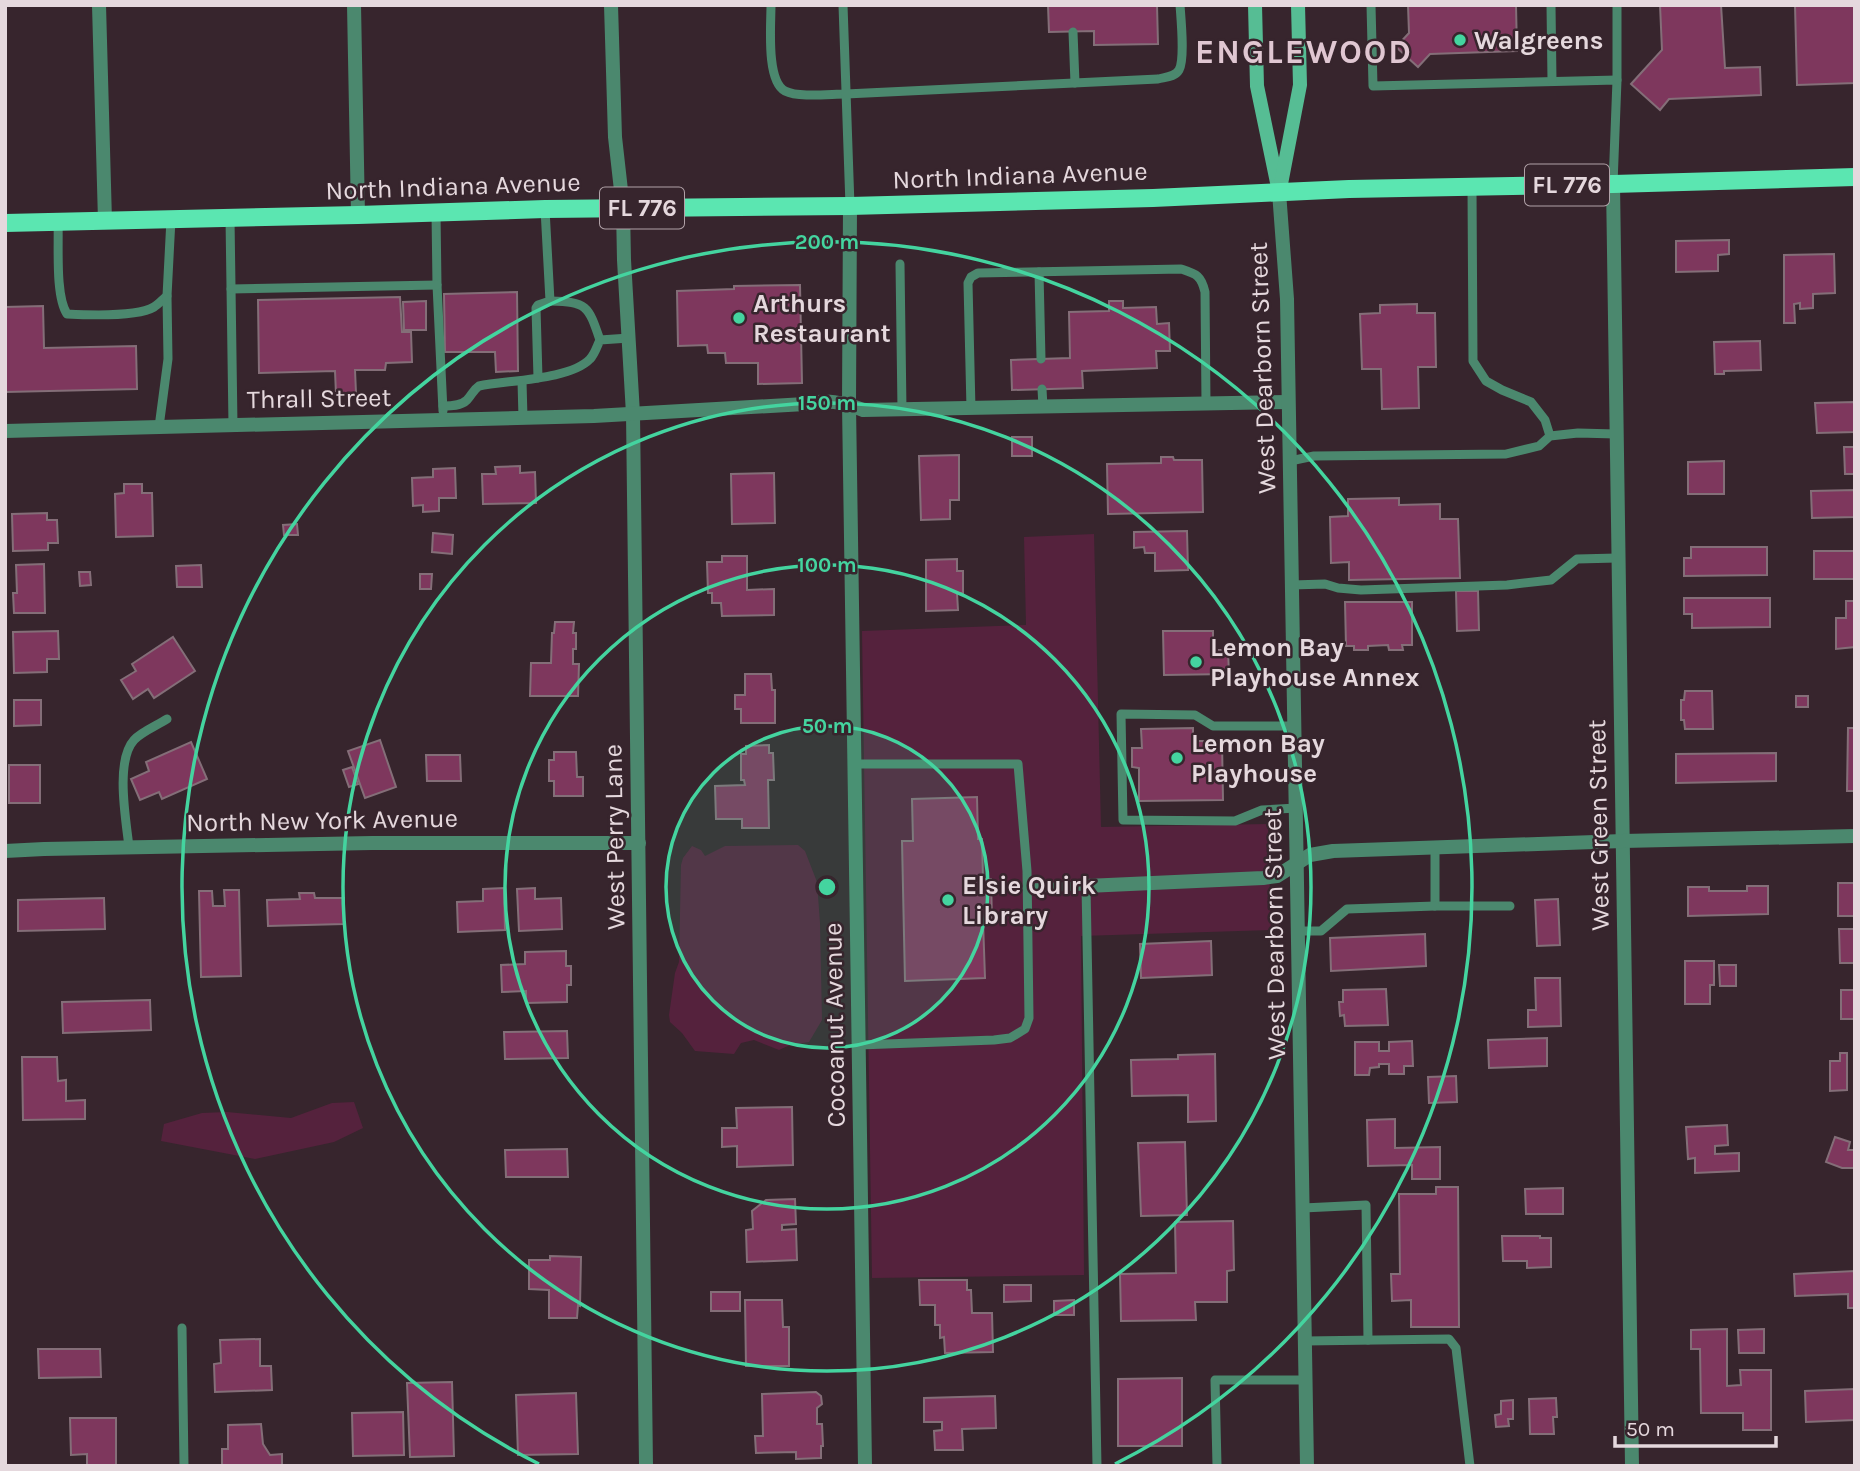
<svg xmlns="http://www.w3.org/2000/svg" width="1860" height="1471" viewBox="0 0 1860 1471" font-family="Karla,sans-serif">
<rect width="100%" height="100%" fill="#37252d"/>
<g fill="#55223d">
<polygon points="1094,534 1101,827 1268,824 1271,930 1081,936 1084,1275 872,1278 862,631 1026,625 1024,537"/>
<polygon points="798,845 805,851 817,882 820,923 822,1020 809,1042 790,1045 779,1050 754,1040 741,1043 734,1054 695,1051 682,1033 670,1022 669,1015 675,973 679,962 681,865 683,858 692,846 701,850 705,856 725,846"/>
<polygon points="354,1102 363,1128 334,1142 255,1159 161,1141 164,1124 202,1113 227,1112 291,1118 332,1103"/>
</g>
<g fill="#7e375d" stroke="#846e78" stroke-width="2">
<polygon points="1048,5 1157,5 1158,44 1094,45 1094,31 1049,32"/>
<polygon points="1408,5 1516,5 1517,51 1430,54 1418,67 1396,47 1409,33"/>
<polygon points="1660,5 1721,5 1725,68 1760,67 1761,95 1669,99 1660,110 1631,84 1662,50"/>
<polygon points="1795,5 1855,5 1855,83 1797,85"/>
<polygon points="1729,240 1729,254 1718,255 1718,271 1676,272 1676,241"/>
<polygon points="1834,254 1835,293 1813,294 1813,308 1800,309 1800,303 1794,304 1795,323 1784,323 1784,255"/>
<polygon points="800,285 802,383 758,384 758,363 726,363 725,353 708,353 707,345 678,346 677,291 734,289 734,286"/>
<polygon points="517,292 518,371 496,372 495,352 445,352 444,294"/>
<polygon points="400,297 402,332 411,332 412,362 386,363 385,370 355,370 356,393 336,394 335,371 259,373 258,300"/>
<polygon points="426,301 426,330 404,330 403,302"/>
<polygon points="1109,301 1123,301 1123,308 1156,307 1157,324 1169,323 1170,351 1156,351 1157,368 1082,371 1083,388 1012,390 1011,360 1070,358 1069,312 1109,311"/>
<polygon points="1417,304 1417,313 1435,313 1436,367 1418,367 1419,408 1382,409 1381,369 1362,369 1360,314 1380,313 1380,305"/>
<polygon points="43,306 44,348 136,346 137,389 6,392 5,307"/>
<polygon points="1760,341 1761,370 1724,371 1724,374 1715,374 1714,342"/>
<polygon points="1855,402 1855,432 1817,433 1815,403"/>
<rect x="1012" y="437" width="20" height="19"/>
<polygon points="1844,447 1855,447 1855,474 1845,474"/>
<polygon points="959,455 959,500 950,500 950,519 921,520 919,456"/>
<polygon points="1161,457 1173,457 1174,460 1202,460 1203,512 1108,514 1107,464 1161,463"/>
<polygon points="1724,461 1724,494 1688,494 1688,462"/>
<polygon points="520,466 520,473 535,472 536,503 483,504 482,474 496,474 495,467"/>
<polygon points="455,468 456,498 439,498 439,511 423,512 423,505 413,506 412,478 433,477 433,469"/>
<polygon points="774,473 775,523 732,524 731,474"/>
<polygon points="124,484 142,484 142,493 152,493 153,536 116,537 115,494 124,493"/>
<polygon points="1855,490 1855,517 1812,518 1811,491"/>
<polygon points="1399,498 1399,505 1440,504 1440,519 1458,519 1460,578 1349,580 1349,562 1331,563 1330,517 1348,516 1348,499"/>
<polygon points="47,513 47,520 57,520 58,543 48,543 48,550 13,551 12,514"/>
<polygon points="297,524 298,535 284,535 283,525"/>
<polygon points="1187,531 1188,570 1155,571 1155,553 1145,553 1144,547 1134,548 1134,532"/>
<polygon points="433,533 453,535 452,554 432,552"/>
<polygon points="1691,547 1767,547 1767,575 1684,576 1684,558 1691,558"/>
<rect x="1814" y="551" width="41" height="28"/>
<polygon points="722,556 747,556 747,590 774,589 774,615 722,616 721,603 712,603 712,593 708,593 707,562 722,562"/>
<polygon points="957,559 957,571 963,571 963,593 957,593 958,610 926,611 926,560"/>
<polygon points="44,564 45,613 14,613 13,593 17,593 16,565"/>
<polygon points="201,565 202,587 177,587 176,566"/>
<polygon points="79,572 90,572 91,585 80,586"/>
<polygon points="420,574 432,574 431,589 420,589"/>
<polygon points="1456,591 1478,591 1479,630 1457,631"/>
<polygon points="1684,598 1770,598 1770,627 1692,628 1692,614 1684,614"/>
<polygon points="1846,601 1855,601 1855,647 1836,649 1836,618 1846,618"/>
<polygon points="1345,602 1412,602 1412,645 1402,645 1403,650 1389,650 1388,645 1368,646 1368,650 1354,650 1354,646 1346,646"/>
<polygon points="555,622 574,622 573,633 576,633 576,649 573,649 573,664 579,664 578,696 530,696 531,663 551,663 552,633 554,633"/>
<polygon points="58,631 59,659 47,659 47,672 14,673 13,632"/>
<polygon points="1163,631 1213,631 1213,650 1228,650 1229,674 1164,675"/>
<polygon points="173,637 195,671 154,698 148,689 133,699 121,680 136,671 132,664"/>
<polygon points="745,674 771,674 772,690 775,690 775,723 741,723 741,709 735,709 735,695 745,695"/>
<polygon points="1685,691 1712,691 1713,729 1685,729 1684,720 1681,720 1681,700 1684,700"/>
<rect x="1796" y="696" width="12" height="11"/>
<polygon points="14,700 41,700 41,725 14,726"/>
<polygon points="1193,728 1193,741 1222,741 1223,800 1139,801 1139,768 1132,767 1132,748 1142,748 1141,729"/>
<polygon points="1848,728 1855,728 1855,791 1847,791"/>
<polygon points="380,740 396,787 365,798 348,751"/>
<polygon points="191,742 207,779 162,799 159,792 140,800 131,779 149,771 146,762"/>
<polygon points="769,745 769,753 773,753 774,780 768,780 769,828 742,828 742,819 716,819 715,786 745,785 744,780 741,780 741,754 746,754 746,746"/>
<polygon points="554,752 576,752 577,777 583,777 583,796 554,796 554,781 549,781 549,760 554,760"/>
<polygon points="1776,753 1776,781 1676,783 1676,754"/>
<polygon points="426,755 460,755 461,781 427,781"/>
<rect x="9" y="765" width="31" height="38"/>
<polygon points="352,767 358,784 349,787 343,770"/>
<polygon points="977,797 978,839 982,839 983,879 991,879 992,921 983,921 985,978 905,981 902,841 913,841 912,799"/>
<rect x="1838" y="883" width="17" height="33"/>
<polygon points="1747,886 1768,886 1768,914 1688,916 1688,887 1709,887 1709,891 1747,891"/>
<polygon points="504,888 505,930 458,932 457,902 483,901 483,889"/>
<polygon points="535,888 535,899 561,898 562,929 519,931 517,889"/>
<polygon points="224,890 239,890 241,976 201,977 199,891 212,891 213,906 225,906"/>
<polygon points="299,893 314,893 315,898 344,898 344,924 268,926 267,900 300,899"/>
<polygon points="104,898 105,929 18,931 18,900"/>
<polygon points="1558,899 1560,945 1537,946 1535,900"/>
<polygon points="1839,929 1855,929 1855,963 1840,963"/>
<polygon points="1425,934 1426,966 1331,971 1330,938"/>
<polygon points="1211,941 1212,975 1141,978 1140,944"/>
<polygon points="566,951 566,966 571,966 571,985 567,985 567,1002 526,1003 526,991 502,992 501,965 525,964 525,952"/>
<polygon points="1685,961 1714,961 1714,985 1710,985 1710,1004 1685,1004"/>
<polygon points="1719,965 1736,965 1736,986 1720,986"/>
<polygon points="1535,978 1560,978 1561,1026 1528,1027 1528,1010 1536,1010"/>
<polygon points="1386,989 1388,1025 1345,1026 1344,1015 1340,1016 1339,1002 1343,1002 1343,990"/>
<rect x="1841" y="990" width="14" height="29"/>
<polygon points="150,1000 151,1030 63,1033 62,1002"/>
<polygon points="567,1031 568,1058 505,1059 504,1032"/>
<polygon points="1547,1038 1547,1066 1489,1068 1488,1040"/>
<polygon points="1412,1041 1413,1066 1404,1066 1404,1074 1389,1074 1389,1064 1379,1064 1379,1067 1370,1068 1369,1075 1355,1075 1355,1042 1379,1042 1379,1051 1389,1051 1389,1042"/>
<polygon points="1840,1053 1847,1053 1847,1090 1830,1091 1830,1061 1840,1061"/>
<polygon points="1215,1054 1216,1121 1188,1122 1188,1095 1132,1096 1131,1060 1178,1059 1178,1055"/>
<polygon points="22,1057 57,1057 58,1081 66,1080 66,1101 85,1100 85,1119 23,1120"/>
<polygon points="1456,1076 1457,1102 1429,1103 1428,1077"/>
<polygon points="792,1107 793,1165 737,1167 737,1146 722,1147 722,1128 737,1128 736,1108"/>
<polygon points="1395,1119 1395,1148 1440,1147 1440,1179 1412,1179 1412,1165 1368,1166 1367,1120"/>
<polygon points="1727,1125 1728,1145 1715,1146 1715,1154 1739,1153 1739,1171 1695,1173 1695,1158 1688,1159 1686,1127"/>
<polygon points="1835,1137 1850,1142 1848,1150 1855,1150 1855,1168 1842,1168 1826,1162"/>
<polygon points="1185,1142 1187,1215 1141,1216 1138,1143"/>
<polygon points="567,1149 568,1177 506,1177 505,1150"/>
<polygon points="1436,1187 1458,1187 1459,1327 1411,1327 1411,1300 1392,1301 1391,1274 1400,1274 1399,1194 1436,1194"/>
<polygon points="1563,1188 1563,1214 1526,1214 1525,1189"/>
<polygon points="795,1199 796,1224 782,1225 782,1230 796,1229 797,1260 747,1262 746,1230 753,1229 752,1211 766,1200"/>
<polygon points="1233,1221 1234,1270 1227,1271 1227,1302 1195,1302 1196,1320 1121,1321 1120,1274 1176,1273 1175,1222"/>
<polygon points="1502,1236 1540,1236 1540,1238 1551,1238 1551,1267 1527,1268 1527,1261 1503,1261"/>
<polygon points="550,1256 581,1257 580,1306 578,1305 577,1318 549,1318 549,1290 529,1289 529,1260 550,1260"/>
<polygon points="1855,1271 1855,1308 1848,1308 1848,1294 1795,1296 1794,1274"/>
<polygon points="919,1280 967,1280 967,1290 971,1290 972,1313 992,1313 993,1352 945,1353 944,1337 940,1338 940,1325 935,1325 935,1305 920,1305"/>
<polygon points="1004,1285 1031,1285 1031,1301 1004,1302"/>
<rect x="711" y="1292" width="29" height="19"/>
<polygon points="745,1300 782,1300 783,1327 789,1327 789,1366 746,1366"/>
<polygon points="1074,1300 1074,1315 1054,1315 1054,1301"/>
<polygon points="1727,1329 1727,1386 1741,1385 1740,1370 1771,1370 1771,1430 1743,1430 1743,1413 1701,1413 1700,1349 1691,1349 1691,1330"/>
<polygon points="1764,1329 1764,1353 1739,1353 1738,1330"/>
<polygon points="260,1339 260,1366 271,1366 272,1390 215,1392 214,1364 221,1363 220,1340"/>
<polygon points="38,1349 100,1349 101,1377 39,1378"/>
<polygon points="1182,1378 1182,1446 1118,1446 1118,1379"/>
<polygon points="452,1382 454,1456 410,1457 407,1383"/>
<polygon points="1855,1389 1855,1420 1806,1422 1805,1391"/>
<polygon points="816,1392 821,1396 822,1404 817,1408 817,1424 822,1424 823,1446 821,1446 821,1458 796,1459 796,1452 756,1453 755,1436 763,1436 762,1394"/>
<polygon points="576,1393 578,1454 518,1455 516,1395"/>
<polygon points="995,1396 996,1428 962,1429 963,1450 935,1450 934,1431 942,1430 942,1422 924,1422 924,1398"/>
<polygon points="1556,1398 1557,1417 1553,1417 1554,1434 1530,1434 1529,1399"/>
<polygon points="1513,1400 1513,1419 1508,1419 1509,1426 1496,1427 1495,1415 1501,1414 1501,1401"/>
<polygon points="403,1412 404,1455 353,1456 352,1413"/>
<polygon points="70,1418 116,1418 116,1466 87,1466 87,1454 71,1455"/>
<polygon points="261,1424 263,1444 270,1455 282,1454 282,1466 222,1466 222,1449 228,1449 228,1425"/>
</g>
<g fill="none" stroke-linecap="round" stroke-linejoin="round">
<g stroke="#4b886e" stroke-width="9">
<path d="M 771,5 C 771,25 766,81 785,91 C 799,98 830,94 846,94 L 1158,79 C 1166,77 1175,77 1179,70 C 1185,60 1181,19 1180,5"/>
<polyline points="843,5 850,206"/>
<polyline points="1371,5 1373,86 1617,80 1613,184"/>
<polyline points="1551,5 1552,81"/>
<polyline points="1617,5 1617,80"/>
<polyline points="1073,32 1075,83"/>
<polyline points="1472,187 1473,361 1486,381 1502,390 1531,402 1545,420 1550,436"/>
<polyline points="436,213 437,285 443,411"/>
<polyline points="230,218 233,425"/>
<path d="M 58,222 C 59,245 55,296 67,314 C 87,315 137,317 154,307 C 159,304 163,299 167,296"/>
<polyline points="900,264 902,410"/>
<polyline points="1039,272 1041,359"/>
<polyline points="231,289 437,285"/>
<path d="M 550,301 C 587,302 588,305 600,340"/>
<polyline points="538,378 536,308 538,305 550,301 545,209"/>
<polyline points="522,381 523,418"/>
<polyline points="1042,389 1043,407"/>
<path d="M 443,406 C 451,406 461,406 467,400 C 472,395 473,390 479,386 C 507,380 570,380 590,359 C 595,354 597,346 600,340 L 629,338"/>
<path d="M 971,409 L 968,283 L 971,277 L 978,273 L 1181,269 C 1196,274 1201,275 1205,292 L 1206,404"/>
<polyline points="159,427 168,359 167,296 171,219"/>
<polyline points="1290,461 1314,456 1506,454 1539,446 1550,436 1578,433 1616,434"/>
<polyline points="1292,585 1325,584 1338,588 1361,590 1507,585 1551,580 1577,559 1617,558"/>
<polyline points="1295,726 1213,726 1195,715 1121,714 1123,820 1235,821 1262,810 1296,808"/>
<polyline points="855,764 1018,764 1027,871 1029,1018 1025,1029 1010,1038 994,1040 859,1045"/>
<path d="M 129,847 C 126,820 115,761 134,740 C 141,732 158,725 167,719"/>
<polyline points="1435,848 1435,906 1510,906"/>
<polyline points="1027,888 1086,886 1097,1466"/>
<polyline points="1298,931 1321,931 1347,909 1435,906"/>
<polyline points="1303,1208 1366,1205 1368,1340"/>
<polyline points="182,1328 184,1466"/>
<polyline points="1305,1341 1449,1339 1456,1348 1470,1466"/>
<polyline points="1217,1466 1215,1380 1305,1380"/>
</g>
<g stroke="#4b886e" stroke-width="14">
<polyline points="99,5 105,221"/>
<polyline points="354,5 358,215"/>
<polyline points="611,5 615,137 623,208 624,260 633,414 646,1466"/>
<polyline points="1613,184 1632,1466"/>
<polyline points="850,206 849,405 865,1466"/>
<path d="M 5,431 L 594,416 L 805,404 C 826,399 843,402 863,410 L 1288,402"/>
<polyline points="5,851 44,849 372,843 639,843"/>
<polyline points="1086,886 1263,878 1277,876 1310,855 1333,851 1623,841 1855,836"/>
</g>
<polyline stroke="#4b886e" stroke-width="14" points="1279,192 1287,299 1307,1466"/>
<g stroke="#56bd94" stroke-width="14">
<polyline points="1255,5 1257,86 1279,192"/>
<polyline points="1281,184 1300,85 1298,5"/>
</g>
<polyline stroke="#5be6b1" stroke-width="18" points="5,223 358,215 545,209 850,206 1153,198 1349,189 1613,184 1855,177"/>
</g>
<circle cx="827" cy="887" r="161" fill="#44d49f" fill-opacity=".12"/>
<g fill="none" stroke="#44d49f" stroke-width="3.5">
<circle cx="827" cy="887" r="161"/>
<circle cx="827" cy="887" r="322"/>
<circle cx="827" cy="887" r="484"/>
<path d="M539 1464A645 645 0 1 1 1115 1464"/>
</g>
<g fill="#44d49f" stroke="#37252d" stroke-width="2.5">
<circle cx="1460" cy="40" r="7"/>
<circle cx="739" cy="318" r="7"/>
<circle cx="1196" cy="662" r="7"/>
<circle cx="1177" cy="758" r="7"/>
<circle cx="948" cy="900" r="7"/>
</g>
<g text-anchor="middle" stroke-width="5" stroke-linejoin="round" paint-order="stroke">
<g fill="#37252d" stroke="#b1a2a8" stroke-width="2">
<rect x="1525" y="164.5" width="84" height="41" rx="5"/>
<rect x="600" y="187.5" width="84" height="41" rx="5"/>
</g>
<g font-size="24" font-weight="bold" fill="#e5d8dd">
<text x="1567" y="193">FL 776</text>
<text x="642" y="216">FL 776</text>
</g>
<g font-size="26" font-weight="bold" fill="#e5d8dd" stroke="#37252d" text-anchor="start">
<text x="1474" y="49">Walgreens</text>
<text x="753" y="312">Arthurs<tspan x="753" dy="30">Restaurant</tspan></text>
<text x="1210" y="656">Lemon Bay<tspan x="1210" dy="30">Playhouse Annex</tspan></text>
<text x="1191" y="752">Lemon Bay<tspan x="1191" dy="30">Playhouse</tspan></text>
<text x="962" y="894">Elsie Quirk<tspan x="962" dy="30">Library</tspan></text>
</g>
<g font-size="26" fill="#e5d8dd" stroke="#37252d">
<text transform="translate(1020 175) rotate(-2)" y="9">North Indiana Avenue</text>
<text transform="translate(453 186) rotate(-2)" y="9">North Indiana Avenue</text>
<text transform="translate(1262 368) rotate(-92)" y="9">West Dearborn Street</text>
<text transform="translate(319 398) rotate(-1)" y="9">Thrall Street</text>
<text transform="translate(322 820) rotate(-1)" y="9">North New York Avenue</text>
<text transform="translate(1598 825) rotate(-91)" y="9">West Green Street</text>
<text transform="translate(614 837) rotate(-91)" y="9">West Perry Lane</text>
<text transform="translate(1274 934) rotate(-91)" y="9">West Dearborn Street</text>
<text transform="translate(834 1025) rotate(-91)" y="9">Cocoanut Avenue</text>
</g>
<g font-size="33" font-weight="bold" letter-spacing="2" fill="#e0c7d2" stroke="#37252d">
<text x="1304" y="63">ENGLEWOOD</text>
</g>
</g>
<circle cx="827" cy="887" r="10" fill="#44d49f" stroke="#37252d" stroke-width="3.5"/>
<g font-size="21" text-anchor="middle" font-weight="bold" fill="#44d49f" stroke="#37252d" stroke-width="5" stroke-linejoin="round" paint-order="stroke">
<text x="827" y="249">200 m</text>
<text x="827" y="410">150 m</text>
<text x="827" y="572">100 m</text>
<text x="827" y="733">50 m</text>
</g>
<rect width="1860" height="1471" fill="none" stroke="#e5d8dd" stroke-width="14"/>
<path d="M1615 1436v10h161v-10" fill="none" stroke="#e5d8dd" stroke-width="3.5"/>
<text x="1626" y="1436" font-size="21" fill="#e5d8dd" stroke="#37252d" stroke-width="5" paint-order="stroke">50 m</text>
</svg>
